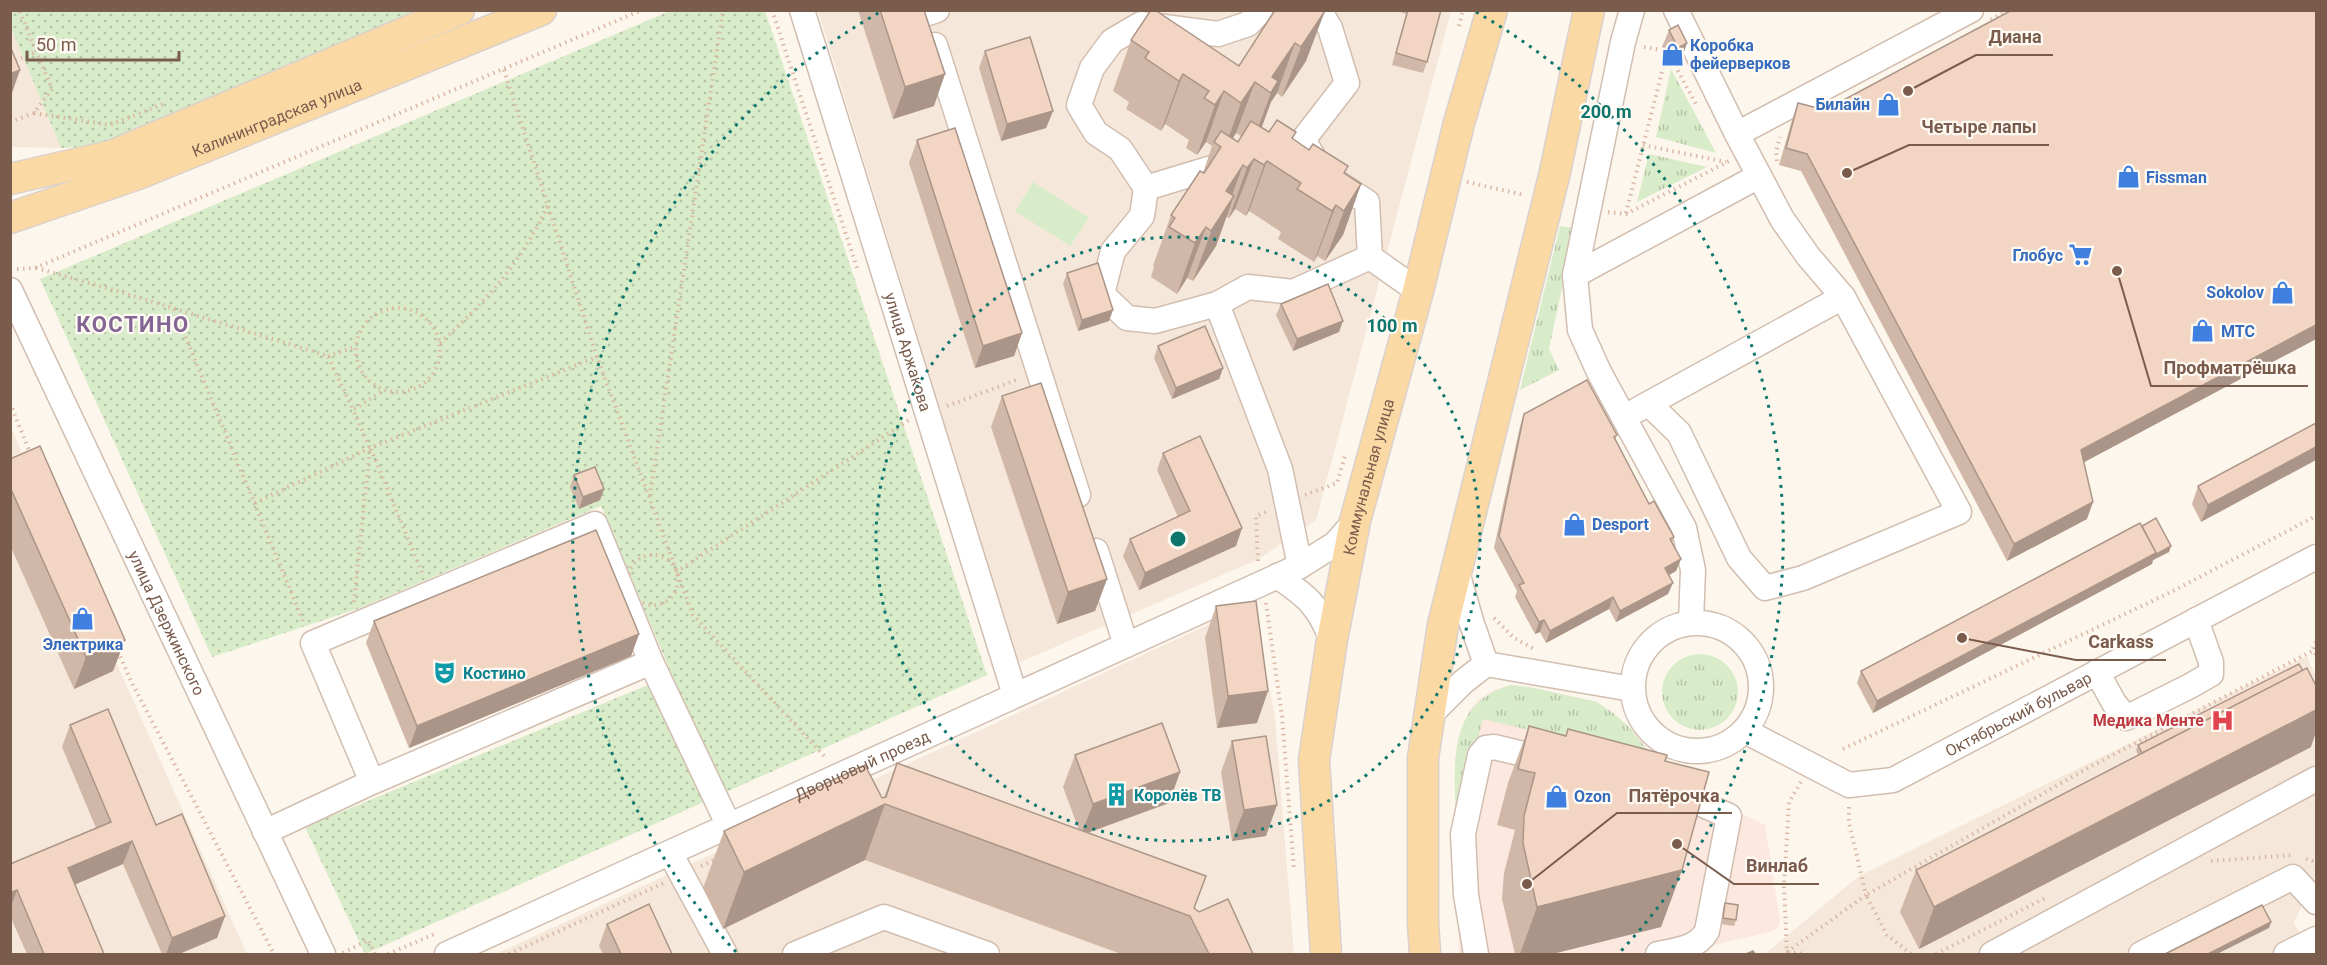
<svg xmlns="http://www.w3.org/2000/svg" width="2327" height="965" viewBox="0 0 2327 965" font-family="Roboto,sans-serif">
<defs>
<pattern id="grass-tufts" width="24" height="20" patternUnits="userSpaceOnUse" patternTransform="scale(1.5)"><rect width="24" height="20" fill="#d8ecc9"/><path d="M3 7l-1-3M5 7V3M7 7l1-3M15 17l-1-3M17 17v-4M19 17l1-3" fill="none" stroke="#b4c2a5"/></pattern>
<pattern id="park-dots" width="8" height="8" patternUnits="userSpaceOnUse" patternTransform="scale(1.5)"><rect width="8" height="8" fill="#d8ecc9"/><path d="M2 2h.1M6 6h.1" fill="none" stroke="#b4c2a5" stroke-width="1.8" stroke-linecap="round"/></pattern>
</defs>
<rect width="100%" height="100%" fill="#fdf6ec"/>
<g fill="#f5e8da">
<polygon points="818,11 1451,11 1316,520 1259,559 1018,663"/>
<polygon points="11,28 61,148 11,147"/>
<polygon points="11,428 247,954 11,954"/>
<polygon points="1253,604 1275,718 1294,954 496,954"/>
<polygon points="2307,656 2316,677 2316,875 2294,923 2311,954 1765,954 1859,876"/>
</g>
<polygon fill="#fde8e0" points="1511,685 1529,687 1597,702 1613,713 1629,727 1645,746 1655,764 1736,811 1765,825 1780,921 1778,928 1770,932 1674,954 1459,954 1455,758 1460,733 1469,711 1479,699 1494,690"/>
<g fill="url(#grass-tufts)">
<polygon points="1671,69 1716,153 1656,137"/>
<polygon points="1649,154 1707,167 1637,202"/>
<polygon points="1560,226 1575,228 1549,349 1559,370 1520,390"/>
<circle cx="1700" cy="692" r="38"/>
<path d="M 1511,685 L 1529,687 L 1597,702 L 1613,713 L 1629,727 L 1655,760 L 1483,719 L 1456,825 C 1455,770 1444,703 1511,685 Z"/>
</g>
<g fill="url(#park-dots)">
<polygon points="10,11 442,11 113,145 61,148 11,28"/>
<polygon points="670,11 765,11 987,675 365,954 305,827 672,675 601,506 360,608 212,657 40,279"/>
</g>
<polygon fill="#d8ecc9" points="1033,182 1089,218 1070,246 1015,211"/>
<g fill="none" stroke-linecap="round" stroke-linejoin="round">
<defs>
<g id="minor">
<path id="s1" d="M 802,10 L 1015,695"/>
<polyline points="924,10 925,14 937,10"/>
<polyline points="1261,10 1248,24 1218,34 1141,24 1112,41 1092,68 1079,105 1096,133 1120,149 1146,188 1142,216 1113,251 1102,294 1127,318 1155,321 1217,304 1248,287 1293,292 1370,257"/>
<polyline points="1319,10 1330,28 1347,83 1303,140 1324,174 1367,202 1370,257 1418,291"/>
<polyline points="1632,10 1623,42 1575,275 1580,330 1599,372 1684,528 1693,570 1691,622"/>
<polyline points="1676,10 1737,134"/>
<polyline points="935,45 1078,495"/>
<polyline points="1146,188 1235,161"/>
<polyline points="1575,275 1759,176"/>
<path id="s2" d="M 10,290 L 323,954"/>
<polyline points="1217,304 1280,469 1300,566"/>
<polyline points="1649,404 1679,433 1739,558 1765,588 1803,578 1959,512 1843,297 1808,256 1782,219 1737,134 1971,10"/>
<polyline points="1637,410 1843,297"/>
<polyline points="1096,551 1126,645"/>
<polyline points="1456,569 1472,624 1486,664"/>
<path d="M 1277,576 C 1307,596 1318,605 1332,640"/>
<circle cx="1697" cy="687" r="64"/>
<polyline points="651,662 729,826"/>
<polyline points="2097,672 2114,703 2126,718 2190,686 2211,674 2211,662 2196,620"/>
<polyline points="1428,717 1463,682 1486,664 1632,689"/>
<path id="s3" d="M 1745,731 L 1849,785 L 1893,780 L 2316,557"/>
<polyline points="265,832 372,782 313,643 595,524 651,662 372,782"/>
<polyline points="670,853 725,954"/>
<path id="s4" d="M 447,954 L 1300,566 L 1335,544 L 1355,521"/>
<polyline points="795,954 884,917 987,954"/>
<polyline points="1476,954 1466,895 1463,834 1480,755 1486,748 1494,747 1549,760"/>
<path d="M 1658,954 C 1676,950 1697,949 1707,931 L 1729,816 L 1671,791"/>
<polyline points="1992,954 2316,779"/>
<polyline points="2141,954 2293,877 2316,902"/>
<polyline points="2286,954 2316,939"/>
</g>
<g id="major">
<polyline points="10,179 111,156 459,10"/>
<path id="s5" d="M 10,218 L 138,174 L 541,10"/>
<path id="s6" d="M 1326,954 L 1314,760 L 1332,640 L 1355,521 L 1418,291 L 1459,123 L 1492,10"/>
<polyline points="1425,954 1423,922 1423,758 1443,625 1555,172 1589,10"/>
</g>
</defs>
<use href="#minor" stroke="#d1beb0" stroke-width="27"/>
<use href="#major" stroke="#dad1cd" stroke-width="33"/>
<g stroke="#d9b8a5" stroke-width="4" stroke-dasharray="1.5 4.5" stroke-linecap="butt">
<polyline points="772,10 857,268"/>
<polyline points="1991,20 2009,10"/>
<polyline points="1459,26 1463,10"/>
<polyline points="1644,47 1667,51"/>
<polyline points="1672,60 1697,106"/>
<polyline points="10,63 36,52"/>
<polyline points="504,70 597,357 693,615 826,758"/>
<polyline points="34,113 110,125 166,103"/>
<polyline points="10,122 34,113 52,89 19,10"/>
<polyline points="1643,145 1726,162"/>
<polyline points="1777,161 1776,152 1780,137"/>
<polyline points="1467,182 1524,195"/>
<polyline points="1608,212 1626,214 1729,161"/>
<polyline points="1626,213 1667,52"/>
<polyline points="36,268 114,290 328,356 353,410"/>
<polyline points="17,269 35,268 642,10"/>
<circle cx="398" cy="350" r="42"/>
<polyline points="174,309 304,623"/>
<path d="M 440,343 C 487,300 521,263 548,205"/>
<polyline points="328,356 355,347"/>
<polyline points="10,403 31,455"/>
<polyline points="947,406 1019,379"/>
<polyline points="371,449 423,575"/>
<polyline points="1305,495 1337,483 1345,456"/>
<polyline points="650,496 723,10"/>
<polyline points="255,503 370,448 597,357"/>
<circle cx="653" cy="580" r="25"/>
<polyline points="1258,561 1256,516 1268,511"/>
<polyline points="676,572 909,420"/>
<polyline points="354,602 370,448 353,410 384,390"/>
<polyline points="1266,603 1282,716 1294,870"/>
<polyline points="1494,618 1514,638 1536,650"/>
<polyline points="2316,642 2313,649 2316,655"/>
<polyline points="118,651 131,681 274,954"/>
<polyline points="1843,749 2171,592 2316,516"/>
<polyline points="2306,859 2316,862"/>
<polyline points="2211,861 2293,855"/>
<polyline points="701,866 716,859"/>
<polyline points="1787,952 1866,895 1849,823 1849,806"/>
<polyline points="1788,952 1805,954"/>
<polyline points="343,953 368,940 375,954"/>
<polyline points="388,954 437,933"/>
<polyline points="509,954 664,883"/>
<polyline points="1787,954 1784,887 1789,802 1801,782"/>
<polyline points="1911,954 1887,935 1866,895 2086,769 2316,649"/>
<polyline points="1936,954 2047,897"/>
</g>
<use href="#minor" stroke="#fff" stroke-width="24"/>
<use href="#major" stroke="#fbd9a5" stroke-width="30"/>
</g>
<g fill="#d1b7a8" fill-rule="evenodd">
<polygon points="858,10 924,10 934,106 893,119"/>
<path d="M 1324,10 L 1306,61 L 1282,97 L 1277,93 L 1271,102 L 1261,128 L 1269,132 L 1293,139 L 1361,184 L 1343,235 L 1325,261 L 1317,256 L 1314,262 L 1278,239 L 1281,232 L 1249,211 L 1246,216 L 1235,209 L 1229,218 L 1226,217 L 1216,246 L 1193,281 L 1187,278 L 1177,294 L 1151,277 L 1154,267 L 1153,266 L 1171,215 L 1203,173 L 1212,146 L 1206,142 L 1197,155 L 1186,148 L 1189,140 L 1165,124 L 1161,131 L 1126,109 L 1129,102 L 1113,91 L 1131,40 L 1239,66 ZM 1236,133 L 1241,136 L 1238,142 L 1233,138 Z"/>
<polygon points="1395,10 1441,10 1427,62 1423,73 1392,65 1406,14"/>
<polygon points="1669,30 1687,43 1681,60 1671,65 1662,47"/>
<polygon points="985,51 1053,111 1046,128 1001,141 979,68"/>
<polygon points="1798,103 2316,339 2084,462 2087,519 2007,561 1801,171 1779,165 1792,120"/>
<polygon points="917,140 1022,333 1014,356 975,368 909,163"/>
<polygon points="1067,273 1109,321 1078,331 1063,284"/>
<polygon points="1281,304 1339,332 1293,351 1276,315"/>
<polygon points="1158,346 1223,368 1219,379 1172,399 1154,358"/>
<polygon points="1002,396 1107,579 1095,611 1057,624 991,427"/>
<polygon points="1524,414 1617,435 1615,440 1649,504 1674,537 1672,543 1681,559 1676,571 1669,575 1668,594 1616,622 1609,609 1546,643 1540,632 1535,634 1515,597 1517,591 1494,548 1520,426"/>
<polygon points="2316,423 2201,522 2192,504 2198,486"/>
<polygon points="1163,453 1242,528 1236,546 1139,590 1123,556 1130,539 1178,517 1157,470"/>
<polygon points="10,459 125,640 113,671 74,689 10,545"/>
<polygon points="574,475 604,489 600,500 579,509 570,487"/>
<polygon points="2142,526 2169,552 2153,560 2152,564 1873,713 1857,683 1861,671"/>
<polygon points="1216,606 1257,723 1217,728 1205,638"/>
<polygon points="374,621 639,634 631,656 409,748 366,643"/>
<polygon points="70,725 156,825 225,916 217,938 179,954 162,954 123,864 75,884 104,954 27,954 10,916 10,864 96,828 62,747"/>
<polygon points="1529,726 1566,736 1568,729 1665,761 1682,870 1661,927 1552,954 1515,954 1502,899 1504,873 1515,830 1497,825 1508,783"/>
<polygon points="1232,741 1266,836 1232,841 1221,772"/>
<polygon points="2138,745 2311,747 1919,949 1900,912 1916,870 2138,755 2136,750"/>
<polygon points="1075,755 1180,772 1169,803 1088,833 1194,908 1253,954 1121,954 865,860 723,929 703,888 724,831 884,797 897,763 1079,830 1063,787"/>
<polygon points="1725,903 1736,920 1734,926 1721,924 1723,909"/>
<polygon points="607,924 672,954 603,954 599,946"/>
</g>
<g fill="#aa9588">
<polygon points="1325,11 1306,61 1282,97 1301,47"/>
<polygon points="1295,43 1277,93 1271,102 1260,132 1252,143 1271,93 1272,77"/>
<polygon points="1687,43 1681,60 1671,65 1678,48"/>
<polygon points="20,70 12,93 10,93 10,74"/>
<polygon points="945,74 934,106 893,119 905,87"/>
<polygon points="1183,74 1165,124 1161,131 1179,81"/>
<polygon points="1255,82 1236,133 1223,153 1241,103"/>
<polygon points="1224,91 1206,142 1197,155 1215,105"/>
<polygon points="1053,111 1046,128 1001,141 1007,124"/>
<polygon points="1254,159 1235,209 1229,218 1247,168"/>
<polygon points="1267,161 1249,211 1246,216 1264,165"/>
<polygon points="1243,165 1229,204 1234,196 1216,246 1193,281 1226,191"/>
<polygon points="1361,184 1343,235 1325,261 1344,211"/>
<polygon points="1336,205 1317,256 1314,262 1332,211"/>
<polygon points="1206,227 1187,278 1177,294 1195,243"/>
<polygon points="1113,310 1109,321 1078,331 1082,320"/>
<polygon points="1343,321 1339,332 1293,351 1297,339"/>
<polygon points="2316,325 2316,339 2075,467 2081,450"/>
<polygon points="1022,333 1014,356 975,368 983,346"/>
<polygon points="1223,368 1219,379 1172,399 1176,388"/>
<polygon points="2316,447 2316,460 2201,522 2208,505"/>
<polygon points="604,489 600,500 579,509 583,497"/>
<polygon points="2093,502 2087,519 2007,561 2014,544"/>
<polygon points="1242,528 1236,546 1139,590 1145,573"/>
<polygon points="2171,546 2169,552 2153,560 2152,564 1873,713 1877,701 2156,553"/>
<polygon points="1681,559 1676,571 1660,580 1665,568"/>
<polygon points="1107,579 1095,611 1057,624 1068,592"/>
<polygon points="1673,583 1668,594 1616,622 1620,611"/>
<polygon points="1613,597 1609,609 1546,643 1550,631"/>
<polygon points="1544,620 1540,632 1535,634 1539,622"/>
<polygon points="639,634 631,656 409,748 417,726"/>
<polygon points="125,640 113,671 74,689 86,657"/>
<polygon points="1268,691 1257,723 1217,728 1228,696"/>
<polygon points="2316,710 2316,732 2311,747 1919,949 1934,907"/>
<polygon points="1180,772 1169,803 1081,835 1093,804"/>
<polygon points="885,804 865,860 723,929 744,872"/>
<polygon points="1277,805 1266,836 1232,841 1244,810"/>
<polygon points="132,841 123,864 60,891 68,868"/>
<polygon points="1682,870 1661,927 1552,954 1520,954 1537,907"/>
<polygon points="17,890 10,909 10,893"/>
<polygon points="225,916 217,938 179,954 166,954 172,938"/>
<polygon points="2271,922 2269,928 2217,954 2208,954"/>
</g>
<g fill="#f3d5c3" stroke="#aa9588" stroke-width="1.5">
<polygon points="880,10 924,10 945,74 905,87"/>
<polygon points="1151,10 1155,10 1239,66 1275,10 1325,11 1301,47 1295,43 1272,77 1278,81 1271,93 1255,82 1241,103 1224,91 1215,105 1204,98 1209,91 1183,74 1179,81 1145,58 1149,52 1131,40"/>
<polygon points="1408,10 1441,10 1427,62 1396,53"/>
<polygon points="2012,10 2316,10 2316,325 2081,450 2093,502 2014,544 1807,154 1786,148 1798,103 1825,110"/>
<polygon points="1678,25 1687,43 1678,48 1669,30"/>
<polygon points="1030,37 1053,111 1007,124 985,51"/>
<polygon points="10,46 20,70 10,74"/>
<polygon points="1277,120 1296,132 1292,138 1309,150 1313,144 1348,166 1344,173 1361,184 1344,211 1336,205 1332,211 1297,189 1301,183 1267,161 1264,165 1254,159 1247,168 1243,165 1226,191 1234,196 1211,231 1206,227 1195,243 1169,227 1175,218 1171,215 1200,171 1204,173 1221,147 1214,142 1221,131 1238,142 1251,121 1269,132"/>
<polygon points="955,128 1022,333 983,346 917,140"/>
<polygon points="1098,263 1113,310 1082,320 1067,273"/>
<polygon points="1328,284 1343,321 1297,339 1281,304"/>
<polygon points="1205,326 1223,368 1176,388 1158,346"/>
<polygon points="1587,380 1617,435 1614,437 1649,504 1654,501 1674,537 1670,539 1681,559 1665,568 1673,583 1620,611 1613,597 1550,631 1544,620 1539,622 1519,585 1524,583 1499,536 1524,414"/>
<polygon points="1041,383 1107,579 1068,592 1002,396"/>
<polygon points="2316,423 2316,447 2208,505 2198,486"/>
<polygon points="1200,436 1242,528 1145,573 1130,539 1190,511 1163,453"/>
<polygon points="40,446 125,640 86,657 10,487 10,459"/>
<polygon points="595,467 604,489 583,497 574,475"/>
<polygon points="2156,518 2171,546 2155,555 2156,553 2142,526"/>
<polygon points="2140,523 2156,553 1877,701 1861,671"/>
<polygon points="596,530 639,634 417,726 374,621"/>
<polygon points="1256,601 1268,691 1228,696 1216,606"/>
<polygon points="2299,664 2303,671 2142,753 2138,745"/>
<polygon points="2307,668 2316,686 2316,710 1934,907 1916,870"/>
<polygon points="108,709 156,825 182,814 225,916 172,938 132,841 68,868 104,954 44,954 17,890 10,893 10,864 111,822 70,725"/>
<polygon points="1162,723 1180,772 1093,804 1075,755"/>
<polygon points="1529,726 1566,736 1568,729 1667,755 1665,761 1709,772 1682,870 1537,907 1523,843 1524,816 1535,773 1518,769"/>
<polygon points="1266,736 1277,805 1244,810 1232,741"/>
<polygon points="897,763 1206,876 1194,908 1199,912 1228,899 1253,954 1209,954 1190,916 885,804 744,872 724,831 865,765 882,798 886,797"/>
<polygon points="1725,903 1738,905 1736,920 1723,918"/>
<polygon points="649,904 672,954 621,954 607,924"/>
<polygon points="2262,905 2271,922 2208,954 2165,954"/>
<polygon points="1753,951 1755,954 1746,954"/>
</g>
<g fill="none" stroke="#0f766e" stroke-width="3" stroke-dasharray="3 6">
<circle cx="1178" cy="539" r="302"/>
<path d="M736 952A605 605 0 0 1 880 12M1476 12A605 605 0 0 1 1620 952"/>
</g>
<defs>
<symbol id="shop-bare" viewBox="-9 -9 18 18"><path d="M-5-2.5h2.3a2.7 3.5 0 0 1 5.4 0H5L5.5 6h-11ZM-1.5-2.5h3a1.5 2.3 0 0 0-3 0Z" fill="#3f7fe0" stroke="#fffaf3" stroke-width="2.5" paint-order="stroke"/></symbol>
<symbol id="supermarket-bare" viewBox="-9 -9 18 18"><path d="M-6-5.5h2.5l.6 2H6L4.5 2H-2.5L-4.4-4H-6ZM-1.5 3.2a1.3 1.3 0 1 0 .1 0ZM3 3.2a1.3 1.3 0 1 0 .1 0Z" fill="#3f7fe0" stroke="#fffaf3" stroke-width="2.5" paint-order="stroke"/></symbol>
<symbol id="theatre-bare" viewBox="-9 -9 18 18"><path d="M-5-5.5Q0-4 5-5.5V0Q5 5 0 6Q-5 5-5 0ZM-3.3-2.5H-1v1.5H-3.3ZM1-2.5H3.3v1.5H1ZM-2.8 1Q0 5.5 2.8 1Z" fill="#0f9aa8" stroke="#fffaf3" stroke-width="2.5" paint-order="stroke"/></symbol>
<symbol id="hospital-bare" viewBox="-9 -9 18 18"><path d="M-5-5h3v3.5h4V-5h3V5h-3V1.5h-4V5h-3Z" fill="#e0444e" stroke="#fffaf3" stroke-width="2.5" paint-order="stroke"/></symbol>
<symbol id="building-bare" viewBox="-9 -9 18 18"><path d="M-4-6H4V6H1V3H-1V6H-4ZM-2.5-4.3h1.7v1.8h-1.7ZM.8-4.3h1.7v1.8H.8ZM-2.5-1h1.7V.8h-1.7ZM.8-1h1.7V.8H.8Z" fill="#0f9aa8" stroke="#fffaf3" stroke-width="2.5" paint-order="stroke"/></symbol>
</defs>
<g fill-rule="evenodd">
<use href="#shop-bare" x="1656" y="38" width="33" height="33"/>
<use href="#shop-bare" x="1872" y="88" width="33" height="33"/>
<use href="#shop-bare" x="2112" y="160" width="33" height="33"/>
<use href="#supermarket-bare" x="2064" y="238" width="33" height="33"/>
<use href="#shop-bare" x="2266" y="276" width="33" height="33"/>
<use href="#shop-bare" x="2186" y="314" width="33" height="33"/>
<use href="#shop-bare" x="1558" y="508" width="33" height="33"/>
<use href="#shop-bare" x="66" y="602" width="33" height="33"/>
<use href="#theatre-bare" x="428" y="656" width="33" height="33"/>
<use href="#hospital-bare" x="2206" y="704" width="33" height="33"/>
<use href="#building-bare" x="1100" y="778" width="33" height="33"/>
<use href="#shop-bare" x="1540" y="780" width="33" height="33"/>
</g>
<g text-anchor="middle" stroke-width="4.5" stroke-linejoin="round" paint-order="stroke">
<g font-size="16" font-weight="bold" fill="#366cbe" stroke="#fffaf3" text-anchor="start">
<text x="1690" y="51">Коробка<tspan x="1690" dy="18">фейерверков</tspan></text>
<text x="1870" y="110" text-anchor="end">Билайн</text>
<text x="2146" y="183">Fissman</text>
<text x="2063" y="261" text-anchor="end">Глобус</text>
<text x="2264" y="298" text-anchor="end">Sokolov</text>
<text x="2221" y="337">МТС</text>
<text x="1592" y="530">Desport</text>
<text x="83" y="650" text-anchor="middle">Электрика</text>
<text x="1574" y="802">Ozon</text>
</g>
<g font-size="16" fill="#7a5c4d" stroke="#fffaf3">
<text dy="6" stroke="none"><textPath href="#s5" startOffset="285">Калининградская улица</textPath></text>
<text dy="6" stroke="none"><textPath href="#s1" startOffset="358">улица Аржакова</textPath></text>
<text dy="6" stroke="none"><textPath href="#s6" startOffset="483">Коммунальная улица</textPath></text>
<text dy="6" stroke="none"><textPath href="#s2" startOffset="368">улица Дзержинского</textPath></text>
<text dy="6" stroke="none"><textPath href="#s3" startOffset="303">Октябрьский бульвар</textPath></text>
<text dy="6" stroke="none"><textPath href="#s4" startOffset="456">Дворцовый проезд</textPath></text>
</g>
<g font-size="16" font-weight="bold" fill="#0d838f" stroke="#fffaf3" text-anchor="start">
<text x="463" y="679">Костино</text>
<text x="1134" y="801">Королёв ТВ</text>
</g>
<g font-size="16" font-weight="bold" fill="#be3a42" stroke="#fffaf3" text-anchor="end">
<text x="2204" y="726">Медика Менте</text>
</g>
<g font-size="22" font-weight="bold" letter-spacing="1.5" fill="#846695" stroke="#fffaf3">
<text x="133" y="332">КОСТИНО</text>
</g>
</g>
<circle cx="1178" cy="539" r="9" fill="#0f766e" stroke="#fffaf3" stroke-width="3"/>
<g font-size="18" text-anchor="middle" font-weight="bold" fill="#0f766e" stroke="#fffaf3" stroke-width="4.5" stroke-linejoin="round" paint-order="stroke">
<text x="1606" y="118">200 m</text>
<text x="1392" y="332">100 m</text>
</g>
<path fill="none" stroke="#7a5c4d" stroke-width="2" d="M1908 91L1976 55H2053M1847 173L1909 145H2049M2117 271L2151 386H2308M1962 638L2076 660H2166M1527 884L1617 813H1732M1677 844L1734 884H1819"/>
<g fill="#7a5c4d" stroke="#fffaf3" stroke-width="2">
<circle cx="1908" cy="91" r="6"/>
<circle cx="1847" cy="173" r="6"/>
<circle cx="2117" cy="271" r="6"/>
<circle cx="1962" cy="638" r="6"/>
<circle cx="1527" cy="884" r="6"/>
<circle cx="1677" cy="844" r="6"/>
</g>
<g font-size="18" text-anchor="middle" font-weight="bold" fill="#7a5c4d" stroke="#fffaf3" stroke-width="4.5" stroke-linejoin="round" paint-order="stroke">
<text x="2015" y="43">Диана</text>
<text x="1979" y="133">Четыре лапы</text>
<text x="2230" y="374">Профматрёшка</text>
<text x="2121" y="648">Carkass</text>
<text x="1674" y="802">Пятёрочка</text>
<text x="1777" y="872">Винлаб</text>
</g>
<rect width="2327" height="965" fill="none" stroke="#7a5c4d" stroke-width="24"/>
<path d="M27 51v9h152v-9" fill="none" stroke="#7a5c4d" stroke-width="3"/>
<text x="36" y="51" font-size="18" fill="#7a5c4d" stroke="#fffaf3" stroke-width="4.5" paint-order="stroke">50 m</text>
</svg>
